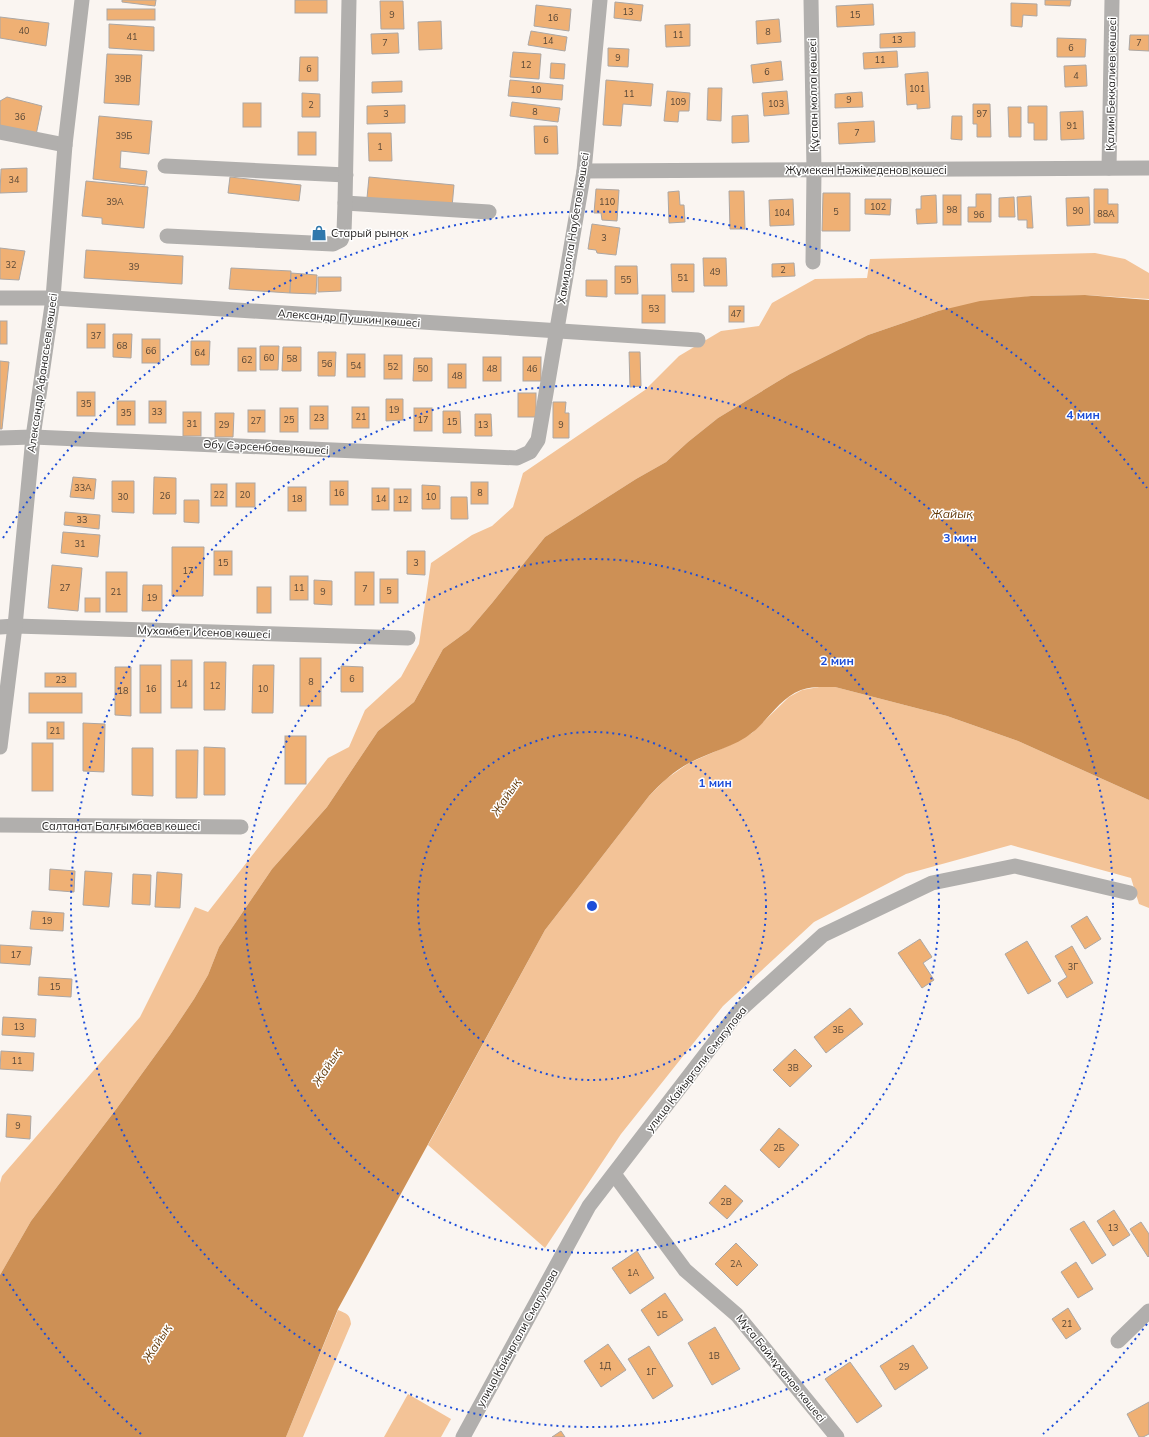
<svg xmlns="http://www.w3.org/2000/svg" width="1149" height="1437" viewBox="0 0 1149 1437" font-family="Mulish,sans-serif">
<rect width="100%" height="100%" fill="#faf5f1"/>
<g fill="#f3c397">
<polygon points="1095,253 1125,259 1149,273 1149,299 1085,295 1031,296 938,311 868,335 790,374 718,418 688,442 666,462 636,479 545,537 492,603 469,630 443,649 414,702 378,731 327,807 272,869 219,947 208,975 194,999 170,1035 117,1108 31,1221 0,1275 0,1183 2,1176 140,1017 195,907 208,912 328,758 349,747 365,710 401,677 419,644 431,563 472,535 492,526 513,507 523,473 645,390 679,356 721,331 759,326 772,303 815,279 867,278 870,259"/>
<polygon points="819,687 835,687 947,716 1018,741 1149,800 1149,908 1139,904 1131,878 1011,845 906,874 814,922 723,1006 621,1134 545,1248 428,1145 545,930 649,796 666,779 689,763 730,745 752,733 789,697 802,690"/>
<path d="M 338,1310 C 347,1314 350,1314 351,1324 L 303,1437 L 286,1437 Z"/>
<polygon points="408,1394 451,1419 441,1437 384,1437"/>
</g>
<path fill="#cd9055" d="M 1085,295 L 1149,300 L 1149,800 L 1018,741 L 947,716 L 835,687 C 824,687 811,686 801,690 C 780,698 769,719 753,732 C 735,747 709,752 689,763 C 674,771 661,783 649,796 L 545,930 L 338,1309 L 286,1437 L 0,1437 L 0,1275 L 31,1221 L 117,1108 L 170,1035 L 194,999 L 208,975 L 219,947 L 272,869 L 327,807 L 378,731 L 414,702 L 443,649 L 469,630 L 492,603 L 545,537 L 636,479 L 666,462 L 688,442 L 718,418 L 790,374 L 868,335 L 938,311 L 980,301 L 1031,296 Z"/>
<g fill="#efb074" stroke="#aca7a4">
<polygon points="122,0 156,0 155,6 122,2"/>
<rect x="295" y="0" width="32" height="13"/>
<polygon points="1045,0 1071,0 1070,6 1045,5"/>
<polygon points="380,1 403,1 404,29 381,29"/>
<polygon points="615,2 643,5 641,21 614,18"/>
<polygon points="1011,3 1037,4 1037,16 1023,15 1022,27 1011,26"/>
<polygon points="873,4 874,25 837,27 836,6"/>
<polygon points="536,5 571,9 569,31 534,26"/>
<rect x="107" y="9" width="48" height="11"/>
<polygon points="0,17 49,23 46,46 0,38"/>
<polygon points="779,19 781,42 757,44 756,21"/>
<polygon points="441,21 442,49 419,50 418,22"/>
<polygon points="109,24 154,27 154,51 109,48"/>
<polygon points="690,24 690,46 666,47 665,25"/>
<polygon points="531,31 567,37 565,51 528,45"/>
<polygon points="915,32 915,47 880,48 880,34"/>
<polygon points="398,33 399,53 372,54 371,34"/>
<polygon points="1130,35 1149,35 1149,51 1129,50"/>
<polygon points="1057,38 1086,39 1085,57 1057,57"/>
<polygon points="608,48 629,49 628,67 608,66"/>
<polygon points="897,51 898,67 864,69 863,53"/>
<polygon points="513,52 541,54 539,79 510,77"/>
<polygon points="107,54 142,55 139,105 104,103"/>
<polygon points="300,57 318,57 318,81 299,81"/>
<polygon points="781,61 783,80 753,83 751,65"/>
<polygon points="551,63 565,64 564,79 550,78"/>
<polygon points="1086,65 1087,86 1065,87 1064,66"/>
<polygon points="928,72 930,108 917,109 917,104 907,105 905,74"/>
<polygon points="510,80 563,85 562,100 508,96"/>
<polygon points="606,80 653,84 651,106 623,104 621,126 603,125"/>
<polygon points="402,81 402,92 372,93 372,82"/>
<polygon points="708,88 722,88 721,121 707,120"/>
<polygon points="667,91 690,93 689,111 679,111 678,122 664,121"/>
<polygon points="787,91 789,114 764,116 762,93"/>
<polygon points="862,92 863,107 835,108 835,94"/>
<polygon points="302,93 320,94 320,117 302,117"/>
<polygon points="7,97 42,106 36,135 0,128 0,101"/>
<polygon points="512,102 560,108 558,122 510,116"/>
<rect x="243" y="103" width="18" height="24"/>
<polygon points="973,104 990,104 991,137 977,137 977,124 973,124"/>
<polygon points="405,105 405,123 367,124 367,106"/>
<polygon points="1028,106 1047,106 1047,140 1034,140 1034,123 1028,123"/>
<polygon points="1008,107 1021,107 1021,137 1009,137"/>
<polygon points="1083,111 1084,139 1061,140 1060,112"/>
<polygon points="748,115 749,142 732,143 732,116"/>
<polygon points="99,116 152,121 149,154 121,151 120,168 147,171 145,185 93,179"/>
<polygon points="952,116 962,116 962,140 951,139"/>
<polygon points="874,121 875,142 839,144 838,123"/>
<polygon points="534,126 557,126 558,154 535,154"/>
<rect x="298" y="132" width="18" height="23"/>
<polygon points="368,133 391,133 392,161 369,161"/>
<polygon points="27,168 27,192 0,193 1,169"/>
<polygon points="230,177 301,185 299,201 228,193"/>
<polygon points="369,177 454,185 452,207 367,198"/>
<polygon points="86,181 148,187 144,228 102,224 102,218 82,216"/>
<polygon points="596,189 619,190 617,221 602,220 601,213 594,213"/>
<polygon points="1094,189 1108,189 1108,204 1118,204 1118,223 1094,223"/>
<polygon points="679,191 680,205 684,205 685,222 669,223 668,192"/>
<polygon points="729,191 744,191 745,229 730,229"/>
<polygon points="823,193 850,193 850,231 822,231"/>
<polygon points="976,194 991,194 991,222 968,222 968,207 976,207"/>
<polygon points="936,195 937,223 917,224 916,209 921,209 921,196"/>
<rect x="943" y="195" width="18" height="30"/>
<polygon points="1031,196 1033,228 1027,228 1027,220 1018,220 1017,197"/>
<polygon points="1014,197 1015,217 999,217 999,198"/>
<polygon points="1089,197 1090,225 1067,226 1066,198"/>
<polygon points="793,199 794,225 770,226 769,200"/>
<polygon points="865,199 891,199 890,215 865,214"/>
<polygon points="592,224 620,228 616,255 597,253 596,250 588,249"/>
<polygon points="0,248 25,251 19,280 0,279"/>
<polygon points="86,250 183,256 182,284 84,278"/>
<polygon points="703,258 726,258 727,286 704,286"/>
<polygon points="794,263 795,276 772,277 772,264"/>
<polygon points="671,264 694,264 694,292 672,292"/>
<polygon points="615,266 637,266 638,294 615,294"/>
<polygon points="231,268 291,271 290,293 229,289"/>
<polygon points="291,273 317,275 316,294 290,293"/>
<polygon points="318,277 341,277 341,291 318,292"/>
<polygon points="586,280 607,280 607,297 586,296"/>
<rect x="642" y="295" width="23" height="28"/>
<rect x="729" y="306" width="15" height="16"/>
<rect x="0" y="321" width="7" height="23"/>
<rect x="87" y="324" width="18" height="24"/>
<polygon points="113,334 132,334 131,358 113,357"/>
<rect x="142" y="339" width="18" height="24"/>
<polygon points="191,341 210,341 209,365 191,365"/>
<polygon points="260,346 279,346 278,370 260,370"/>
<polygon points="283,347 301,347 301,371 282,371"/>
<rect x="238" y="348" width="18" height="23"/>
<polygon points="318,352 336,352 335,376 318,376"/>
<polygon points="629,352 640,352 641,386 630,387"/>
<rect x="347" y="354" width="18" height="23"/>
<rect x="384" y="355" width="18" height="24"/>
<rect x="483" y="357" width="18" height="24"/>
<rect x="523" y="357" width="18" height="24"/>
<polygon points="414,358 432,358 432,381 413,381"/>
<polygon points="0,361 9,362 2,429 0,429"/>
<rect x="448" y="364" width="18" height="24"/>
<rect x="77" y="392" width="18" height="24"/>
<rect x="518" y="393" width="18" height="24"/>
<polygon points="386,399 403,399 403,420 386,421"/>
<rect x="117" y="401" width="18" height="24"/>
<rect x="149" y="401" width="17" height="22"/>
<polygon points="553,402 566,402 565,413 569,413 569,438 553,438"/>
<rect x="310" y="406" width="18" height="23"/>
<rect x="352" y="407" width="17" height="21"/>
<rect x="280" y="408" width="18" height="24"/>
<rect x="414" y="408" width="18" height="23"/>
<rect x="248" y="410" width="17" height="22"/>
<polygon points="443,411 460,411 461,433 443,433"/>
<rect x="183" y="412" width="18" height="24"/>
<polygon points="215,413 234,413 233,437 215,437"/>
<polygon points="475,414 491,414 492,436 475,436"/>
<polygon points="73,477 96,479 94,499 70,497"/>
<polygon points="154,477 176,478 176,514 153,514"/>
<polygon points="112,481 134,481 134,513 112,512"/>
<rect x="330" y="481" width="18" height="24"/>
<rect x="471" y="482" width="17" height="22"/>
<rect x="236" y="483" width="19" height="24"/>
<rect x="211" y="484" width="16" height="22"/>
<polygon points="422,485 440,486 440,509 422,509"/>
<rect x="288" y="487" width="18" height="24"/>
<rect x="372" y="488" width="17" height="22"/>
<rect x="394" y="489" width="17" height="22"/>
<polygon points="451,497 467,497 468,519 451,519"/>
<polygon points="184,500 199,500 199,523 184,522"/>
<polygon points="65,512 100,515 99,529 64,525"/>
<polygon points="63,532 100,535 98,557 61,553"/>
<polygon points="172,547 204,547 203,596 172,596"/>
<rect x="214" y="551" width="18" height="24"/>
<polygon points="407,551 425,551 425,575 407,574"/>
<polygon points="52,565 82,568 78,611 48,608"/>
<rect x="106" y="572" width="21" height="40"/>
<rect x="355" y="572" width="19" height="33"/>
<rect x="290" y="576" width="18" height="24"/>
<rect x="380" y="579" width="18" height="24"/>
<polygon points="314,580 332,581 332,605 314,604"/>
<polygon points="143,585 162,585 162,611 142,611"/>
<rect x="257" y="587" width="14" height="26"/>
<rect x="85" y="598" width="15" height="14"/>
<rect x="300" y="658" width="21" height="48"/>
<rect x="171" y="660" width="21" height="48"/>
<polygon points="204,662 226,662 225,710 204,710"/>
<rect x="140" y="665" width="21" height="48"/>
<polygon points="253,665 274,665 273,713 252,713"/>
<polygon points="341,666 363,667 363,692 341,692"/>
<polygon points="115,667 131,667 131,716 115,715"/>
<rect x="45" y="673" width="31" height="14"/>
<rect x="29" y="693" width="53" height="20"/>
<rect x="47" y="722" width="17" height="17"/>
<polygon points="83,723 105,724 104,772 83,771"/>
<rect x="285" y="736" width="21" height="48"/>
<rect x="32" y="743" width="21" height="48"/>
<polygon points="204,747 225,748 225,795 204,795"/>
<polygon points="132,748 153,748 153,796 132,795"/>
<polygon points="176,750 198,750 197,798 176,798"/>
<polygon points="50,869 75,871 74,892 49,890"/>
<polygon points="85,871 112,873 109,907 83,905"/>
<polygon points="157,872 182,874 180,908 155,907"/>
<polygon points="133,874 151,875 150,905 132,904"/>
<polygon points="32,911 64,913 63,931 30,929"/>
<polygon points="1087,916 1101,939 1085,949 1071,926"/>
<polygon points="920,939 932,957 923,963 934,980 922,988 898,953"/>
<polygon points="1027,941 1051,981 1028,994 1005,954"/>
<polygon points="0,945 32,947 30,965 0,963"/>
<polygon points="1072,946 1093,983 1067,998 1058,983 1067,977 1055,956"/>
<polygon points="39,977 72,979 71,997 38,995"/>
<polygon points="850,1008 863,1024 826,1053 814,1037"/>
<polygon points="3,1017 36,1019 35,1037 2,1035"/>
<polygon points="795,1049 812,1066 790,1087 773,1070"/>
<polygon points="1,1051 34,1053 33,1071 0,1069"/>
<polygon points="7,1114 31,1116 30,1139 6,1137"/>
<polygon points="779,1128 799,1145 779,1168 760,1150"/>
<polygon points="725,1185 743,1201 727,1219 709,1203"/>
<polygon points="1114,1210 1130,1235 1113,1246 1097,1221"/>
<polygon points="1084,1221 1106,1255 1092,1264 1070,1229"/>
<polygon points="1141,1222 1149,1234 1149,1256 1148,1257 1130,1229"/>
<polygon points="736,1243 758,1265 737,1286 715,1264"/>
<polygon points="637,1251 654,1278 630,1294 612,1268"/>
<polygon points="1076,1262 1093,1289 1078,1298 1061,1272"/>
<polygon points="665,1293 683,1320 658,1336 641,1310"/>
<polygon points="1068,1308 1081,1329 1066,1339 1052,1319"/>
<polygon points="715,1327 740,1369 712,1385 688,1343"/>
<polygon points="608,1344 626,1370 601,1387 584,1361"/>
<polygon points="913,1345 928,1368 895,1390 880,1366"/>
<polygon points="649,1346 673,1386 653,1399 628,1359"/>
<polygon points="850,1362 882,1406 857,1423 825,1379"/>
<polygon points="1149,1402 1149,1434 1143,1437 1139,1437 1127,1414"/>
<polygon points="561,1431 565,1437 552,1437"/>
</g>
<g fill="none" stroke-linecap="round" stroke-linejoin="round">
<g stroke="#b1afad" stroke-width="15">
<polyline points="811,0 814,170 813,262"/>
<polyline points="0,132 65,145"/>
<polyline points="165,166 346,175"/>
<polyline points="1109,168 1112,0"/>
<polyline points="584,171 1149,168"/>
<polyline points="345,203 489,212"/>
<polyline points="167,236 333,244 341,240 344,232 345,203 349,0"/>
<polyline points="0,298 53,298 698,340"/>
<polyline points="0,438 33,437 517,458 530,452 538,440 584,171 600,0"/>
<polyline points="0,627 15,626 408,638"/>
<polyline points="0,747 15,626 33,437 53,298 65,145 82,0"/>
<polyline points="0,825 241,827"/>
<polyline points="614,1174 685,1270 737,1315 837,1437"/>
<polyline points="1118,1341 1149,1311"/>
<polyline points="463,1437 589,1206 738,1012 823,935 932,883 1015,866 1130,893"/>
</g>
</g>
<g fill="none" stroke="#1d4ed8" stroke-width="2" stroke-dasharray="2 4">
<circle cx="592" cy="906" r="174"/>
<circle cx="592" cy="906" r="347"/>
<circle cx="592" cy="906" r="521"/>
<path d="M1147 1324A695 695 0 0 1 1043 1434M141 1434A695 695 0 0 1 3 1274M3 538A695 695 0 0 1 1147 488"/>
</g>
<defs>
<symbol id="shop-bare" viewBox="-9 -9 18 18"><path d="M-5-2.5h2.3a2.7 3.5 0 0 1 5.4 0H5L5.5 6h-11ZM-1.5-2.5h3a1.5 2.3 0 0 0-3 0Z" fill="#3078ac" stroke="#fff" stroke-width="2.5" paint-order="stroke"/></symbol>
</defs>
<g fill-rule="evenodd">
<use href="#shop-bare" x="308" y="222" width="22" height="22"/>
</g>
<g text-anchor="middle" stroke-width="3" stroke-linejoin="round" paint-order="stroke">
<g font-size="9" fill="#574636">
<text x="628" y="15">13</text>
<text x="392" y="18">9</text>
<text x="855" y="18">15</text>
<text x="553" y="21">16</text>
<text x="24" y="34">40</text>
<text x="768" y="35">8</text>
<text x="678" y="38">11</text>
<text x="132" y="40">41</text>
<text x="897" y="43">13</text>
<text x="548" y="44">14</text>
<text x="385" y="46">7</text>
<text x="1139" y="46">7</text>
<text x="1071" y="51">6</text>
<text x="618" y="61">9</text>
<text x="880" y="63">11</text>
<text x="526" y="68">12</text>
<text x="309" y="72">6</text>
<text x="767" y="75">6</text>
<text x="1076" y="79">4</text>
<text x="123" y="82">39В</text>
<text x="917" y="92">101</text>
<text x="536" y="93">10</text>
<text x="629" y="97">11</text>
<text x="849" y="103">9</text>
<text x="678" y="105">109</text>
<text x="776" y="107">103</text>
<text x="311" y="108">2</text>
<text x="535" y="115">8</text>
<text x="386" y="117">3</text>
<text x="982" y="117">97</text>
<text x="20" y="120">36</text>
<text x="1072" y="129">91</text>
<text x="857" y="136">7</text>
<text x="124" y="139">39Б</text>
<text x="546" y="143">6</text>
<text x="380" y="150">1</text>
<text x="14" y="183">34</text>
<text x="115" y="205">39А</text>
<text x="607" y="205">110</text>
<text x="878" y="210">102</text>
<text x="952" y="213">98</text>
<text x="1078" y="214">90</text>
<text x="836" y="215">5</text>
<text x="782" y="216">104</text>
<text x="1106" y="217">88А</text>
<text x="979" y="218">96</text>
<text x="604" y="241">3</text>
<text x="11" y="268">32</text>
<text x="134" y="270">39</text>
<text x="783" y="273">2</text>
<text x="715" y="275">49</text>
<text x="683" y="281">51</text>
<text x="626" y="283">55</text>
<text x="654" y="312">53</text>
<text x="736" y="317">47</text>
<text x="96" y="339">37</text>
<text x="122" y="349">68</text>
<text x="151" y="354">66</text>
<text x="200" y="356">64</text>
<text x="269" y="361">60</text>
<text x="292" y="362">58</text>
<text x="247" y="363">62</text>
<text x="327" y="367">56</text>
<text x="356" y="369">54</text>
<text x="393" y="370">52</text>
<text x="423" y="372">50</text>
<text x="492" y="372">48</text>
<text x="532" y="372">46</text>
<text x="457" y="379">48</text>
<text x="86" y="407">35</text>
<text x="394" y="413">19</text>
<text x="157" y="415">33</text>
<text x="126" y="416">35</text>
<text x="361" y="420">21</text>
<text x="319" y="421">23</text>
<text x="289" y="423">25</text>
<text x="423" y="423">17</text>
<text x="256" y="424">27</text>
<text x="452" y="425">15</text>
<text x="192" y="427">31</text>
<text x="224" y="428">29</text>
<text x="483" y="428">13</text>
<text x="561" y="428">9</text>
<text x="83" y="491">33А</text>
<text x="339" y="496">16</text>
<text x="480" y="496">8</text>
<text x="219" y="498">22</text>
<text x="245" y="498">20</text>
<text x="165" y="499">26</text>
<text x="123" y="500">30</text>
<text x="431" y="500">10</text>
<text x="297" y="502">18</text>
<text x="381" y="502">14</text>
<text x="403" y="503">12</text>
<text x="82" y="523">33</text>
<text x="80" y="547">31</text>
<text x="223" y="566">15</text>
<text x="416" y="566">3</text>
<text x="188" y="574">17</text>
<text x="65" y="591">27</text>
<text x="299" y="591">11</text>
<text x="365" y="592">7</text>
<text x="389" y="594">5</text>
<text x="116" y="595">21</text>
<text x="323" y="595">9</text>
<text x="152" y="601">19</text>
<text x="352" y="682">6</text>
<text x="61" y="683">23</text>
<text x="311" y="685">8</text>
<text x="182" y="687">14</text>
<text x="215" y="689">12</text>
<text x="151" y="692">16</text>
<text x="263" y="692">10</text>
<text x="123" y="694">18</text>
<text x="55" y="734">21</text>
<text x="47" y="924">19</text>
<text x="16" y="958">17</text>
<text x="1073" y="970">3Г</text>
<text x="55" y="990">15</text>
<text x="19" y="1030">13</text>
<text x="838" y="1033">3Б</text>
<text x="17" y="1064">11</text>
<text x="793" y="1071">3В</text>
<text x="18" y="1129">9</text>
<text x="779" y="1151">2Б</text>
<text x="726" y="1205">2В</text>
<text x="1113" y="1231">13</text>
<text x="736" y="1267">2А</text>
<text x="633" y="1276">1А</text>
<text x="662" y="1318">1Б</text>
<text x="1067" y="1327">21</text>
<text x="714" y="1359">1В</text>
<text x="605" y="1369">1Д</text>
<text x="904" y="1370">29</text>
<text x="651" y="1375">1Г</text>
</g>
<g font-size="11" fill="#242221" stroke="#fff">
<text transform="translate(1111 84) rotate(-89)" y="4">Қалим Бекқалиев көшесі</text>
<text transform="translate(813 95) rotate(-91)" y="4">Құспан молла көшесі</text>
<text x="866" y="174">Жұмекен Нәжімеденов көшесі</text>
<text transform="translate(573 228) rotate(-81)" y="4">Хамидолла Наубетов көшесі</text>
<text transform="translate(349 318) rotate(4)" y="4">Александр Пушкин көшесі</text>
<text transform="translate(42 373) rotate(-82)" y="4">Александр Афанасьев көшесі</text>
<text transform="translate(266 447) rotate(3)" y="4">Әбу Сәрсенбаев көшесі</text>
<text transform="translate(204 632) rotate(2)" y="4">Мухамбет Исенов көшесі</text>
<text x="121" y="830">Салтанат Балғымбаев көшесі</text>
<text transform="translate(696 1069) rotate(-52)" y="4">улица Кайыргали Смагулова</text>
<text transform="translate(517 1338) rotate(-61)" y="4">улица Кайыргали Смагулова</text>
<text transform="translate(781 1368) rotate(51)" y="4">Мұса Баймұханов көшесі</text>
</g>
<g font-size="11" fill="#242221" stroke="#fff" text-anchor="start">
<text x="331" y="237">Старый рынок</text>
</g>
<g font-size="12" font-style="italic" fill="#623909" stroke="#fff">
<text x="952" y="518">Жайық</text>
<text transform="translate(506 797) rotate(-56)" y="4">Жайық</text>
<text transform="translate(327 1067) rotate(-57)" y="4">Жайық</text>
<text transform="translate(157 1343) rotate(-58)" y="4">Жайық</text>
</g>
</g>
<circle cx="592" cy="906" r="6" fill="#1d4ed8" stroke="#fff" stroke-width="2"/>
<g font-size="12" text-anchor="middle" font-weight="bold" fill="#1d4ed8" stroke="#fff" stroke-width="3" stroke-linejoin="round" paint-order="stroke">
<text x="1083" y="419">4 мин</text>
<text x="960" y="542">3 мин</text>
<text x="837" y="665">2 мин</text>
<text x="715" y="787">1 мин</text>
</g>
</svg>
